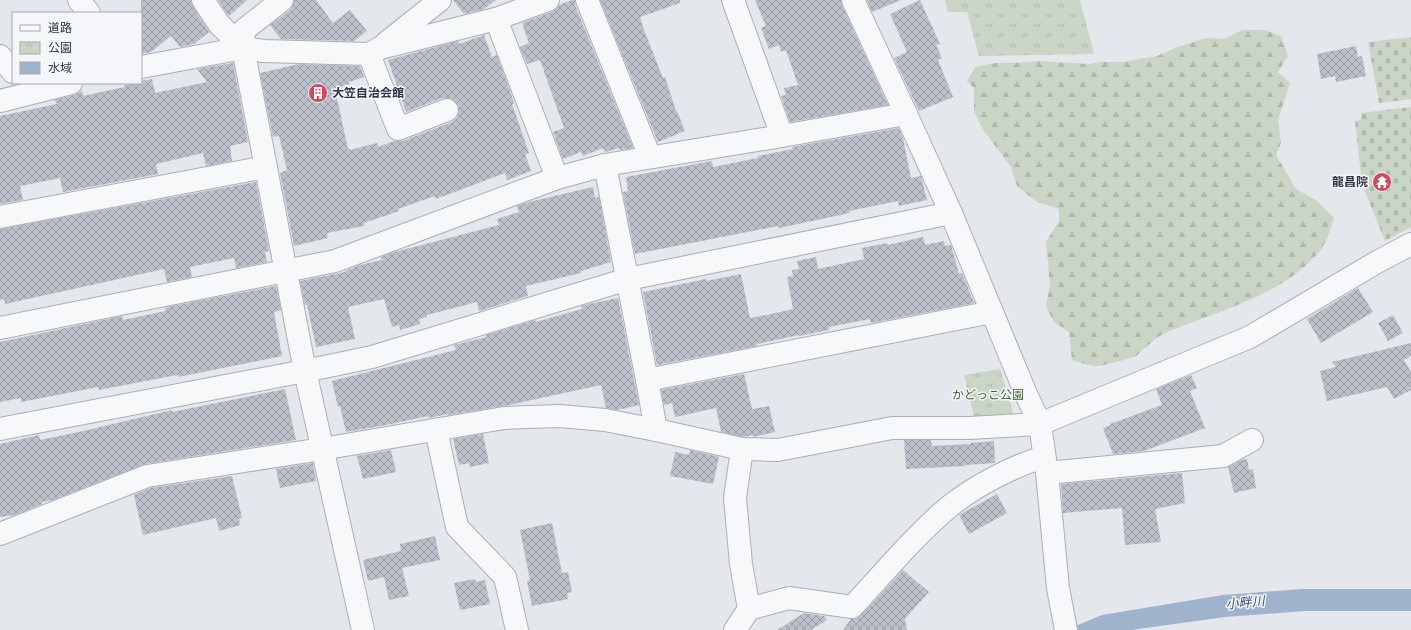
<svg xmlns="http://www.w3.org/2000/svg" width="1411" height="630" viewBox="0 0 1411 630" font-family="'Public Sans','Noto Sans JP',sans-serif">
<defs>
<pattern id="forest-firs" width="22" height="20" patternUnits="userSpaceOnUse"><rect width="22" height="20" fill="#c9d6c5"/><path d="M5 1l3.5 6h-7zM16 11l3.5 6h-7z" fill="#adb8ab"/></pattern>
<pattern id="cemetery-stones" width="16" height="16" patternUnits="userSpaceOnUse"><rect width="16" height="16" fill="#c9d6c5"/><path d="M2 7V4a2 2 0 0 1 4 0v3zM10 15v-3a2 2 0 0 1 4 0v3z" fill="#adb8ab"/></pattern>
<pattern id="park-tufts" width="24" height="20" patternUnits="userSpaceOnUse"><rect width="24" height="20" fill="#c9d6c5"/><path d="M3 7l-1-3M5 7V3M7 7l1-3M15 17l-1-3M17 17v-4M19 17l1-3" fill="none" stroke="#adb8ab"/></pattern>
<pattern id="building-cross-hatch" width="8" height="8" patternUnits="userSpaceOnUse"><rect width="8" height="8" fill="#bbc0ca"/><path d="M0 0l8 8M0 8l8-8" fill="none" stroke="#989da6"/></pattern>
</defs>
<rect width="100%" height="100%" fill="#e4e7ec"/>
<path fill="url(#forest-firs)" d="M 1242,30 L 1264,30 L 1281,36 L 1288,56 L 1278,72 L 1290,83 L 1278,120 L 1281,143 L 1276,155 L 1296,189 L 1316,200 L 1334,218 C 1330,229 1327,243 1319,252 C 1282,296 1219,310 1167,332 C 1155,337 1146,348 1136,356 C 1132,358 1100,367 1095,366 C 1087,365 1079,362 1072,360 L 1069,332 L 1054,322 L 1046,306 L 1050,285 L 1046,242 L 1059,221 L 1059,209 L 1037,202 L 1017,186 L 1011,167 L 982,128 L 974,111 L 974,88 L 967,81 L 975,67 L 994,63 L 1015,63 L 1038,61 L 1089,64 L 1102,62 L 1122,62 L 1157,56 L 1178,47 L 1206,38 L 1224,39 Z"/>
<g fill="url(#cemetery-stones)">
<polygon points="1411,37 1411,99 1379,103 1368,42"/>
<polygon points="1411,107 1411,227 1385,241 1362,184 1355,121 1361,120 1361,113"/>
</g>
<g fill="url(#park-tufts)">
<polygon points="945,0 1080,0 1094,54 979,56 967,12 948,12"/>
<polygon points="1000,369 1014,416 975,420 964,375"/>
</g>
<polygon fill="#9fb4cc" points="1302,589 1411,589 1411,611 1305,611 1225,617 1131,630 1066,630 1102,615 1223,595"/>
<g fill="url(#building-cross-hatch)">
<polygon points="141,0 191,0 193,7 209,32 194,44 180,47 171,36 151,52 141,54"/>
<polygon points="218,0 247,0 229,16"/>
<polygon points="294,0 316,0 333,23 350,10 367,31 354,41 281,39 270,25 290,10 293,5"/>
<polygon points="453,0 496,0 484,9 464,14"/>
<polygon points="572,0 575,0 575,5 633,148 620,150 619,148 605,152 603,148 583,156 581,152 563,159 553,132 564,128 540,60 527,64 520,47 529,43 522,23 552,12 557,8 559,5"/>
<polygon points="600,0 680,0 680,3 640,17 644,30 663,78 665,77 676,111 677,111 685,131 658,142"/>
<polygon points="755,0 841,0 842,5 888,105 790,122 781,96 786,95 784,88 798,85 786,50 781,52 779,45 769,49 761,28 766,26"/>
<polygon points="867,0 901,0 872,12"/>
<polygon points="920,0 940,44 936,45 942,58 938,60 953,97 919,111 894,58 907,52 890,14"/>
<polygon points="484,35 492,57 497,55 509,88 514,103 512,104 529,153 525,154 531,171 507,180 505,173 436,199 435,196 398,209 399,211 364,223 364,226 327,233 328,238 294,246 280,173 287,170 279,136 273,137 260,73 299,64 360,66 364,77 349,82 349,84 335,89 348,149 350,149 350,150 377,143 378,147 394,141 403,141 452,122 457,118 459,112 459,106 455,101 449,98 442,98 406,112 388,60 458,41 459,44"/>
<polygon points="1356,46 1358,57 1362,56 1366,76 1336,82 1335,76 1321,79 1317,54"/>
<polygon points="233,63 248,142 230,146 232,161 206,166 203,153 156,164 158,174 63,192 60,178 20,186 23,200 0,204 0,116 57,104 54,100 74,95 82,91 83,96 125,87 124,85 141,83 141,81 152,79 155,93 207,82 197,69"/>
<polygon points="899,128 903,138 911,178 921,176 927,200 899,206 898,201 849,211 850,213 779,228 778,226 635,254 623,192 628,191 626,177 712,161 713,167 758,158 758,156 793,149 792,147"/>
<polygon points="256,182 269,251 265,252 267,262 236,268 234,258 190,267 192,277 167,282 164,269 5,304 4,299 0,300 0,229"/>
<polygon points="593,187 595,198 599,197 611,262 581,271 581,273 526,286 528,296 479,311 477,302 427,315 427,317 419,319 420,324 400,330 399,325 392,327 384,299 348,307 355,339 316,347 307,305 305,305 300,281 345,272 345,271 360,265 382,260 381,257 391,253 499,225 497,219 519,212 517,206 529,202"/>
<polygon points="923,237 925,245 944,241 945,246 951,245 959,274 962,273 974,303 871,323 870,319 829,327 829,330 799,336 799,335 757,344 757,346 657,365 643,292 706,279 706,281 741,274 750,318 771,314 793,309 787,277 793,276 792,270 799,269 797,261 816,257 818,269 864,259 862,248 887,243 888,245"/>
<polygon points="276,286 281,310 274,312 282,356 178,377 177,375 99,390 98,387 21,402 21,398 0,402 0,342 122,316 123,320 166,311 165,308 172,306"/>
<polygon points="1358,288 1373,312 1321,343 1307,319"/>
<polygon points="618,298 639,405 618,410 606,408 601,385 509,405 448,415 448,414 429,418 428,416 386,425 346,432 340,406 338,407 332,381 456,350 454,345 487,337 486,335 535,320 536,322 582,309 581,306 584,305"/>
<polygon points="1393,315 1403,333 1388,341 1378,323"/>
<polygon points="1411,343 1411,356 1404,360 1411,372 1411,390 1394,399 1387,387 1327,401 1320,371 1336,367 1332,362"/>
<polygon points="744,374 752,409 769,406 775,432 753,437 753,435 744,437 721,432 716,408 675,417 672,403 664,405 661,390"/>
<polygon points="1191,375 1197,388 1190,391 1205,428 1144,451 1113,454 1103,428 1111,425 1110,424 1162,405 1156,389"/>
<polygon points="285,389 296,440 145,464 53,500 41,502 42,504 15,515 0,517 0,444 39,435 40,440 88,430 172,410 172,412"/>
<polygon points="483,434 489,463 470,467 469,463 459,465 453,439"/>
<polygon points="904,440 931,440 932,446 971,444 971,443 994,441 995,463 965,465 965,466 906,469"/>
<polygon points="391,450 396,472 363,479 357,456"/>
<polygon points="690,450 719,457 713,484 670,476 675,452 689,455"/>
<polygon points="1247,459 1249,470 1253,469 1256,488 1234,493 1228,467 1241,460"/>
<polygon points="313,463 316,481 280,488 276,469"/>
<polygon points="1182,473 1185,503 1155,509 1161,542 1125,545 1122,508 1063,513 1061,484"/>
<polygon points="232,476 242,518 239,519 240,525 219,531 216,518 143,535 134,495 150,488"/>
<polygon points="997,494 1007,513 969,534 959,515"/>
<polygon points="552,523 562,573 568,572 572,592 567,593 568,599 532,606 527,581 530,580 520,530"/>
<polygon points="435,536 440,560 402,568 409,596 389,600 384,577 368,581 363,560 401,551 400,544"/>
<polygon points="903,570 929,592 905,619 907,630 843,630 851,619 856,619 861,615"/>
<polygon points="475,579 476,582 485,580 490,604 460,610 454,583"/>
<polygon points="804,613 824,616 827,620 811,630 777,630"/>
</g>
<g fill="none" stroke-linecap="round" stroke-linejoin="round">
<defs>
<g id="minor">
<polyline points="79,0 89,13"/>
<polyline points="203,0 219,24 243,48 305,371 363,630"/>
<polyline points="587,0 650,157"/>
<polyline points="733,0 782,136"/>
<polyline points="853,0 906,114 951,213 1026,394 1040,424 1047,473 1058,588 1066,630"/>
<polyline points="496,19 557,178"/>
<polyline points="386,43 440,0"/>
<polyline points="243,48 244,30 282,0"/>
<polyline points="369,54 398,129 447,110"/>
<polyline points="0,56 13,72"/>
<polyline points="141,67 243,48 264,51 369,54 380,48 496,19 548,0"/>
<polyline points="0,101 71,83"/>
<polyline points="605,165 647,380 656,430"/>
<polyline points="0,217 266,167"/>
<polyline points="0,328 335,261 557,178 605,165 782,136 906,114"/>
<polyline points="647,380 992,312"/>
<polyline points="0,429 305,371 372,357 628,279 951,213"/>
<polyline points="436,430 457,527 505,577 517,630"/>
<polyline points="742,449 735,498 741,564 749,609"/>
<polyline points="1047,473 1223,456 1252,440"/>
<polyline points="0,534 147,476 322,449 504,418 559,416 605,420 656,430 742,449 778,450 892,428 969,428 1040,424 1250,337 1377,262 1411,244"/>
<path d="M 735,630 L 749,609 L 789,598 L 852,607 C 884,573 914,536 950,506 C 975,486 1013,466 1044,457"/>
</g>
</defs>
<use href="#minor" stroke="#a9aeb7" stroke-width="24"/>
<use href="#minor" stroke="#f7f8fa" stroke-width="22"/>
</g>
<defs>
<symbol id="building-disc" viewBox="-11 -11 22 22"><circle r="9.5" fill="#d1495b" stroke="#f4f6f9"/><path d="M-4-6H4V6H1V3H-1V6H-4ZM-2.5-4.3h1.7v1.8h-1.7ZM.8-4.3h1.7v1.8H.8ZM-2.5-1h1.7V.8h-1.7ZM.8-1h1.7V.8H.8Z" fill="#fff"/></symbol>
<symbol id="temple-disc" viewBox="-11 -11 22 22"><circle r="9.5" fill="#d1495b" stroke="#f4f6f9"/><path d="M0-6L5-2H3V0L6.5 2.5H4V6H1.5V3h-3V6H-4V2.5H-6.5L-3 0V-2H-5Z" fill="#fff"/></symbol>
</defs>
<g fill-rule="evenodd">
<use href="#building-disc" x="307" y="82" width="22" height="22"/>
<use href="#temple-disc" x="1371" y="171" width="22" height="22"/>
</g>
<g text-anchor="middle" stroke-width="3" stroke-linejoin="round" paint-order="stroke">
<g font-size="12" font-weight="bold" fill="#2b3445" stroke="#f4f6f9" text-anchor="start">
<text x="332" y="97">大笠自治会館</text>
<text x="1368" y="186" text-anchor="end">龍昌院</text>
</g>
<g font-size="12" fill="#3f6138" stroke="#f4f6f9">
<text x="988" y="399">かどっこ公園</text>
</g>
<g font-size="13" font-style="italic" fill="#34527a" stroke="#f4f6f9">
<text transform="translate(1245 602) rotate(-5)" y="5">小畔川</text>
</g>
</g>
<rect x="12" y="12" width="130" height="72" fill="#f4f6f9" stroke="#a4a8b1"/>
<rect x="20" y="25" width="20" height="6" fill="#f7f8fa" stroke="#a4a8b1"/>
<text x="48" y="32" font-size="12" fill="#2b3445">道路</text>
<rect x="20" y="42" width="20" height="12" fill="url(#park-tufts)" stroke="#a4a8b1"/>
<text x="48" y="52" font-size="12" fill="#2b3445">公園</text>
<rect x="20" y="62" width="20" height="12" fill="#9fb4cc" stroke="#a4a8b1"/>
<text x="48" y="72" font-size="12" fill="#2b3445">水域</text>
</svg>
